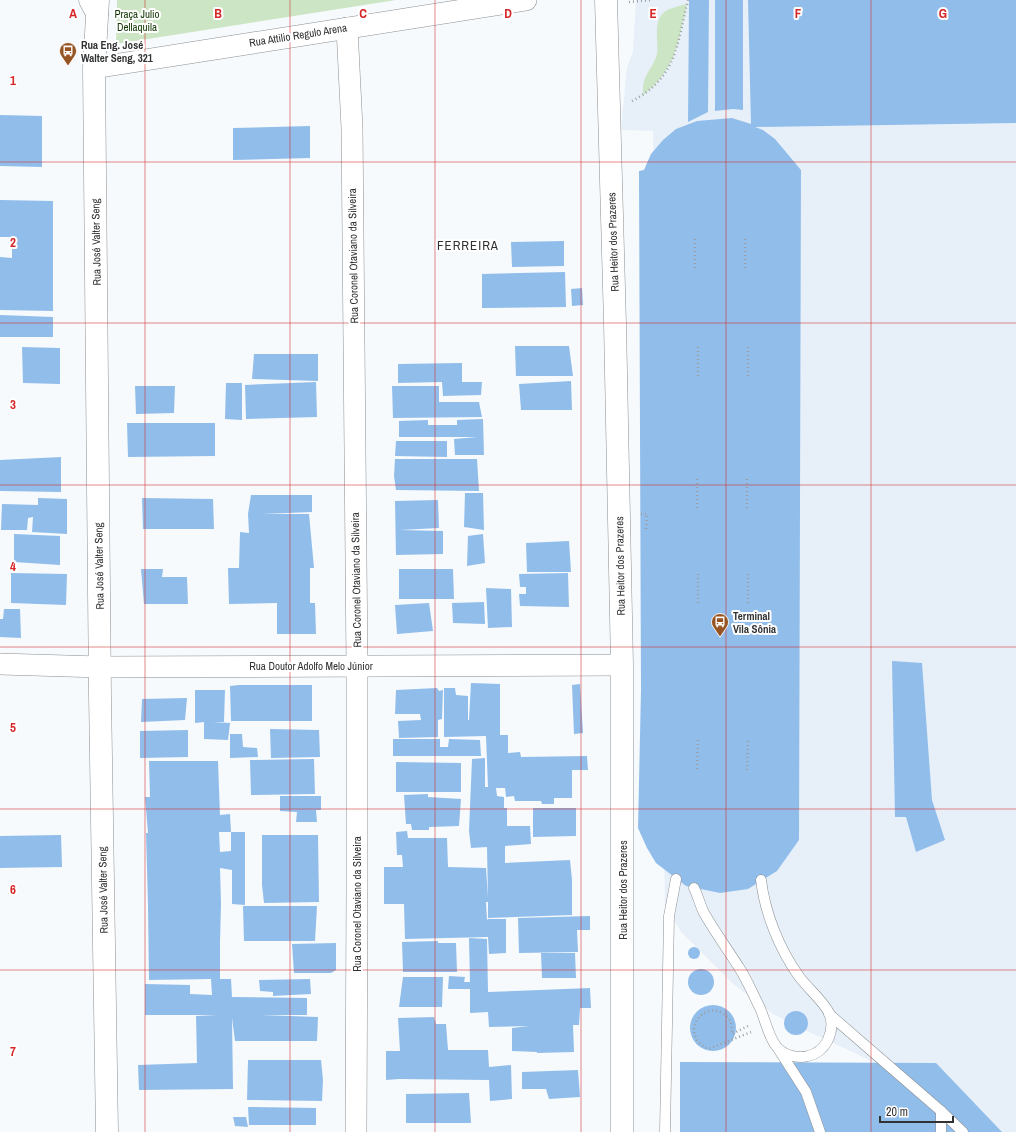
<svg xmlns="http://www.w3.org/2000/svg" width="1016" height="1132" viewBox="0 0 1016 1132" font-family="'Archivo Narrow',sans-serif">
<rect width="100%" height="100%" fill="#f6fafd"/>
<polygon fill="#e7f0f9" points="636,0 1016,0 1016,1132 996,1132 932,1093 857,1054 798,1027 773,1014 732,983 682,933 665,905 653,131 621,130 627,67 633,52"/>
<g fill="#cce5c4">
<polygon points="117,0 396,0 116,44"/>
<path d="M 687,4 C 678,42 676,70 643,95 C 643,92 643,89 643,86 C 644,74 654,66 657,54 C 658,50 657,44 657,39 C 656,12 663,10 687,4 Z"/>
</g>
<g fill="#91bdeb">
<polygon points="689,0 709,0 708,112 688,122"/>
<polygon points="715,0 743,0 743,110 733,109 715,111"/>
<polygon points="748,0 1016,0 1016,123 755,127 763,130 775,139 801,170 799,840 777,871 748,889 720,893 686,886 656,863 647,848 638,828 641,690 639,171 644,170 651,154 663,140 676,129 697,121 732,118 751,124"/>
<polygon points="0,115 42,116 42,167 0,166"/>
<polygon points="310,126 310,158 233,160 233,128"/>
<polygon points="0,200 53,201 53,311 0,310 0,257 12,258 12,237 0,237"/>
<polygon points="564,241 564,266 512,267 511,242"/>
<polygon points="565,272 566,307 482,308 482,274"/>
<polygon points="582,288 583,305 572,306 571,289"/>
<polygon points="0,315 53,317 53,337 0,337"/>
<polygon points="515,346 569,346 573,376 516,376"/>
<polygon points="22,347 60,348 60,384 23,383"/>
<polygon points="254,354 318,354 318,381 252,379"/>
<polygon points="462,363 462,382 482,382 481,395 443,396 442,382 398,383 398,364"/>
<polygon points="571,381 572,410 521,410 519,384"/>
<polygon points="316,382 317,417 246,419 245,385"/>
<polygon points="226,383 242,383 242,420 225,419"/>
<polygon points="135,386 175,386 174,413 136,414"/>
<polygon points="392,386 439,386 439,402 479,402 482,417 393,418"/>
<polygon points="483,419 484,455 455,455 454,439 477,437 399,437 399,421 428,420 428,425 457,425 457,420"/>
<polygon points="127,423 215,423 215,456 128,457"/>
<polygon points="396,441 447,441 447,457 395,456"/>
<polygon points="61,457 61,492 0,491 0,460"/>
<polygon points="395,459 477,459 479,491 396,490 394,476"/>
<polygon points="465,493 483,493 484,530 464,527"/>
<polygon points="251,495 312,495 312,512 263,514 309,514 314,568 310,568 310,603 315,603 316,634 277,634 277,603 229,604 228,568 239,568 240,532 249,533 248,514"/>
<polygon points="38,498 67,499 67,534 32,532 33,517 28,518 27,530 1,530 2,504 38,505"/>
<polygon points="142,498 213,499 214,529 143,529"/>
<polygon points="438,500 439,528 400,530 443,531 443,554 396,555 395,501"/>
<polygon points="14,534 60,536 60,565 14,562"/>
<polygon points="483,534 485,563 467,566 468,536"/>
<polygon points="569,541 571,572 527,572 526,543"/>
<polygon points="141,569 163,569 162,577 187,577 188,604 144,604"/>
<polygon points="399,569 453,569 454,599 399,599"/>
<polygon points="11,573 67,574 66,605 11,603"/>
<polygon points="568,573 569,607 520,606 519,594 526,594 526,587 520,587 519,574"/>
<polygon points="486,588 511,589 512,627 488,628"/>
<polygon points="484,602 485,624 453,623 452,603"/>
<polygon points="429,603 433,631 397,634 395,605"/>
<polygon points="4,609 20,609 21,638 0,637 0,619 3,619"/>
<polygon points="892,661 922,663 932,800 945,840 916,852 906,817 895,817"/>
<polygon points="471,683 500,684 500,735 508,735 508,753 520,752 521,757 587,756 588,770 572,770 572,798 554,798 554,804 542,804 541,801 515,801 514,796 506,797 505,788 496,788 497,796 504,797 504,808 507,808 507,826 530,826 531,844 505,846 505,863 570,860 572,880 572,915 488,918 488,902 486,902 487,920 488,919 506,919 506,953 489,954 488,937 405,939 404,904 384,904 384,867 403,867 402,855 397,855 396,832 407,831 408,838 447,838 448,867 486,868 488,898 487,847 471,848 469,831 472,759 485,758 485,787 488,787 486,736 444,737 444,688 455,688 456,695 468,696 468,720 469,720"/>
<polygon points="580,684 583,733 574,734 572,685"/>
<polygon points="239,685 312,685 312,721 231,721 230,686"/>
<polygon points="437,688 439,691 443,690 442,719 438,720 438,737 399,738 398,721 421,720 420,714 395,714 396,690"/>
<polygon points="195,690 225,690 224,722 213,722 230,723 228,740 204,739 204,722 195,723"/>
<polygon points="187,698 185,720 141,722 142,699"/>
<polygon points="270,729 319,730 320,757 271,758"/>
<polygon points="188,730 188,757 140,758 140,731"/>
<polygon points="230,734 242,734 243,747 257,748 258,757 230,758"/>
<polygon points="393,739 440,739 440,747 448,747 449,739 480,740 481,756 393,756"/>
<polygon points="314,759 315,794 251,795 250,760"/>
<polygon points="149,761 218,761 220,815 230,814 231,832 219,832 220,852 231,851 231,832 245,832 245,905 232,904 232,870 220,868 221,904 220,942 220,979 231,979 232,997 307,998 307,1015 261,1015 318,1017 317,1041 235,1041 232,1018 233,1089 139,1090 138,1065 197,1063 196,1016 217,1015 145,1015 145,984 190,985 190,994 212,995 211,979 149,980 148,905 146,833 148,833 145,797 150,797"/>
<polygon points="396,762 461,763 461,792 396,792"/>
<polygon points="428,794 428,797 461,799 459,826 429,827 429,830 412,830 411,824 406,824 404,795"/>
<polygon points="280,796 321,796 321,810 316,810 317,822 296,822 297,812 280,811"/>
<polygon points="533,808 576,808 576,836 533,837"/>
<polygon points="61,835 62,867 0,868 0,836"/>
<polygon points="262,835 318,835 319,902 264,903 262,885"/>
<polygon points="243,906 317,906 315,941 244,941"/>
<polygon points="590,916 590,930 577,930 578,952 519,953 518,918"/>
<polygon points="469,938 487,939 488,992 590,988 591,1008 580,1008 579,1025 573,1025 574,1052 537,1053 537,1052 512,1051 512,1028 529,1026 489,1027 488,1012 470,1013 470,989 448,989 449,976 465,977 464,982 470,982"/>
<polygon points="438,941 438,943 456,943 457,972 403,972 402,942"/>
<polygon points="336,943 336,970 331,973 294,973 292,944"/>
<circle cx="694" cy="953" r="6"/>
<polygon points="541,953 575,953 576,978 542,978"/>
<circle cx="701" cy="982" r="13"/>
<polygon points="403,977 443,977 442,1007 399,1007"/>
<polygon points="310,979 311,994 273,996 273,992 260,991 259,980"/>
<circle cx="713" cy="1028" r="23"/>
<circle cx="796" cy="1023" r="12"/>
<polygon points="434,1017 436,1024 446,1024 448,1050 488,1050 489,1067 511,1065 512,1099 490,1101 489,1080 399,1079 386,1080 386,1051 400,1051 398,1018"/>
<polygon points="248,1060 321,1060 323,1080 322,1101 247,1100"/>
<polygon points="680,1062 936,1063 1002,1132 680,1132"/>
<polygon points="578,1070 580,1097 549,1099 546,1089 522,1089 522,1072"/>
<polygon points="469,1093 471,1123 406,1123 406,1094"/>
<polygon points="248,1107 316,1108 316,1125 249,1125"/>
<polygon points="233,1117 246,1117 248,1127 235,1126"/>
</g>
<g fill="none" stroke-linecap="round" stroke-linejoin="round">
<defs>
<g id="service">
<path d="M 694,888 C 698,896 700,905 704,913 C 715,932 728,950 740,969 C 747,980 752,992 758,1004 C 765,1017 767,1034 776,1046 C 783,1055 797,1059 808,1056 C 826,1052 835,1032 830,1015 C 825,1002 806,987 798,975 C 779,948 765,913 761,880"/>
<polyline points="829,1014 941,1111 963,1132"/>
<polyline points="779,1050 806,1092 820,1132"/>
<polyline points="941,1111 941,1132"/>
<polyline points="665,1132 669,916 676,879"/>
</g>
<g id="minor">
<polyline points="347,28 352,128 357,666 357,889 356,1132"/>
<polyline points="94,68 526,0"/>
<polyline points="0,664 100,667 622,665"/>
</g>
<g id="tertiary">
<polyline points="98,0 94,68 100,695 107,1132"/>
<polyline points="606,0 615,324 622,665 622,1132"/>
</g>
<polyline id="primary" points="90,0 97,13"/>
</defs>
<use href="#service" stroke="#8c8f92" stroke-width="11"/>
<use href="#minor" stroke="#8c8f92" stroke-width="22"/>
<use href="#tertiary" stroke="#8c8f92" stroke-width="23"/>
<use href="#primary" stroke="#8c8f92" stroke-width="23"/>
<g stroke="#9c9ea1" stroke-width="2.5" stroke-dasharray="1 3" stroke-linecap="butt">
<polyline points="629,2 652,0"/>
<path d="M 632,101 C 677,78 677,44 688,0"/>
<polyline points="695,268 695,236"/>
<polyline points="745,268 745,237"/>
<polyline points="698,376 698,345"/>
<polyline points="748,376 748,346"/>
<polyline points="697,508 697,477"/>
<polyline points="747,508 747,478"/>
<polyline points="641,514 647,514 646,530"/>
<polyline points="698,603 698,572"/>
<polyline points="748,603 748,573"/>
<polyline points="697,769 698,738"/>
<polyline points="747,770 748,739"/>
<path d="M 748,1026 L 732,1034 C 732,1024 731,1018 722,1013 C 700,1001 679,1037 709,1049 L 751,1032"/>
</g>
<use href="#service" stroke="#fff" stroke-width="10"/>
<use href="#minor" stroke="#fff" stroke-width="21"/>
<use href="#tertiary" stroke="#fff" stroke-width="22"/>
<use href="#primary" stroke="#fff" stroke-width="22"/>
</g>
<path fill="none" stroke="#d62828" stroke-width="1" stroke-opacity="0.55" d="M 145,0 L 145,1132M 290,0 L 290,1132M 435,0 L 435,1132M 581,0 L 581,1132M 726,0 L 726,1132M 871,0 L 871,1132M 0,162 L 1016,162M 0,323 L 1016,323M 0,485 L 1016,485M 0,647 L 1016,647M 0,809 L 1016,809M 0,970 L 1016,970"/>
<defs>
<symbol id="bus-pin" viewBox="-11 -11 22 30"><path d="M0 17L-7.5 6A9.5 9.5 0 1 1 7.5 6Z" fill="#975423" stroke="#fff"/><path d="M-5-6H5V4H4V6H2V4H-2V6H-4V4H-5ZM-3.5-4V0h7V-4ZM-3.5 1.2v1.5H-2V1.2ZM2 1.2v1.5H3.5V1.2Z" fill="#fff"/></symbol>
</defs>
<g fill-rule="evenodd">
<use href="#bus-pin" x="58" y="41" width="20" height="27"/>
<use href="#bus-pin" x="710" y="612" width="20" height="27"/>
</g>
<g text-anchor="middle" stroke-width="4" stroke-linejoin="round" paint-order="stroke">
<g font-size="11" fill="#103501" stroke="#fff">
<text x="137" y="18">Praça Julio<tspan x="137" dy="13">Dellaquila</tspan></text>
</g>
<g font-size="11" fill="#313234" stroke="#fff">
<text transform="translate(298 35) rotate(-9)" y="4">Rua Attilio Regulo Arena</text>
<text transform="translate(96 242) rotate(-91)" y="4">Rua José Valter Seng</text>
<text transform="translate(613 242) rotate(-92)" y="4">Rua Heitor dos Prazeres</text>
<text transform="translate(353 256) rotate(-91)" y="4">Rua Coronel Otaviano da Silveira</text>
<text transform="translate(99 566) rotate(-91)" y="4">Rua José Valter Seng</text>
<text transform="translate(620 566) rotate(-91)" y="4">Rua Heitor dos Prazeres</text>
<text transform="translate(356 580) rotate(-91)" y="4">Rua Coronel Otaviano da Silveira</text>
<text x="311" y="670">Rua Doutor Adolfo Melo Júnior</text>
<text transform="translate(103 890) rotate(-91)" y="4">Rua José Valter Seng</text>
<text transform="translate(623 890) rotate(-90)" y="4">Rua Heitor dos Prazeres</text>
<text transform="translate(357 904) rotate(-90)" y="4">Rua Coronel Otaviano da Silveira</text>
</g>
<g font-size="11" font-weight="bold" fill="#313234" stroke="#fff" text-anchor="start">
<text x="81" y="49">Rua Eng. José<tspan x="81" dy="13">Walter Seng, 321</tspan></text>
<text x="733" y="620">Terminal<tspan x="733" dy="13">Vila Sônia</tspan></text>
</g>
<g font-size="13" letter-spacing="1" fill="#313234" stroke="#fff">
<text x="468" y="250">FERREIRA</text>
</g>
</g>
<g font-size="13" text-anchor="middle" font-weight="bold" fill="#d62828" stroke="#fff" stroke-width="4" stroke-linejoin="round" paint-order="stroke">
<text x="73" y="18">A</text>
<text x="218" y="18">B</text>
<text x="363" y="18">C</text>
<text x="508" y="18">D</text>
<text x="653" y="18">E</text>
<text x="798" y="18">F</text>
<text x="943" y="18">G</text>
<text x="13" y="85">1</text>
<text x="13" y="247">2</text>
<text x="13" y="409">3</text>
<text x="13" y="571">4</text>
<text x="13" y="732">5</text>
<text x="13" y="894">6</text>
<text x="13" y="1056">7</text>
</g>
<path d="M880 1116v6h73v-6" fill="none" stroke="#313234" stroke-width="2"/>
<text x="886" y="1116" font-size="12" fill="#313234" stroke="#ffffff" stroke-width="3" paint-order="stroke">20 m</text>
</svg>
